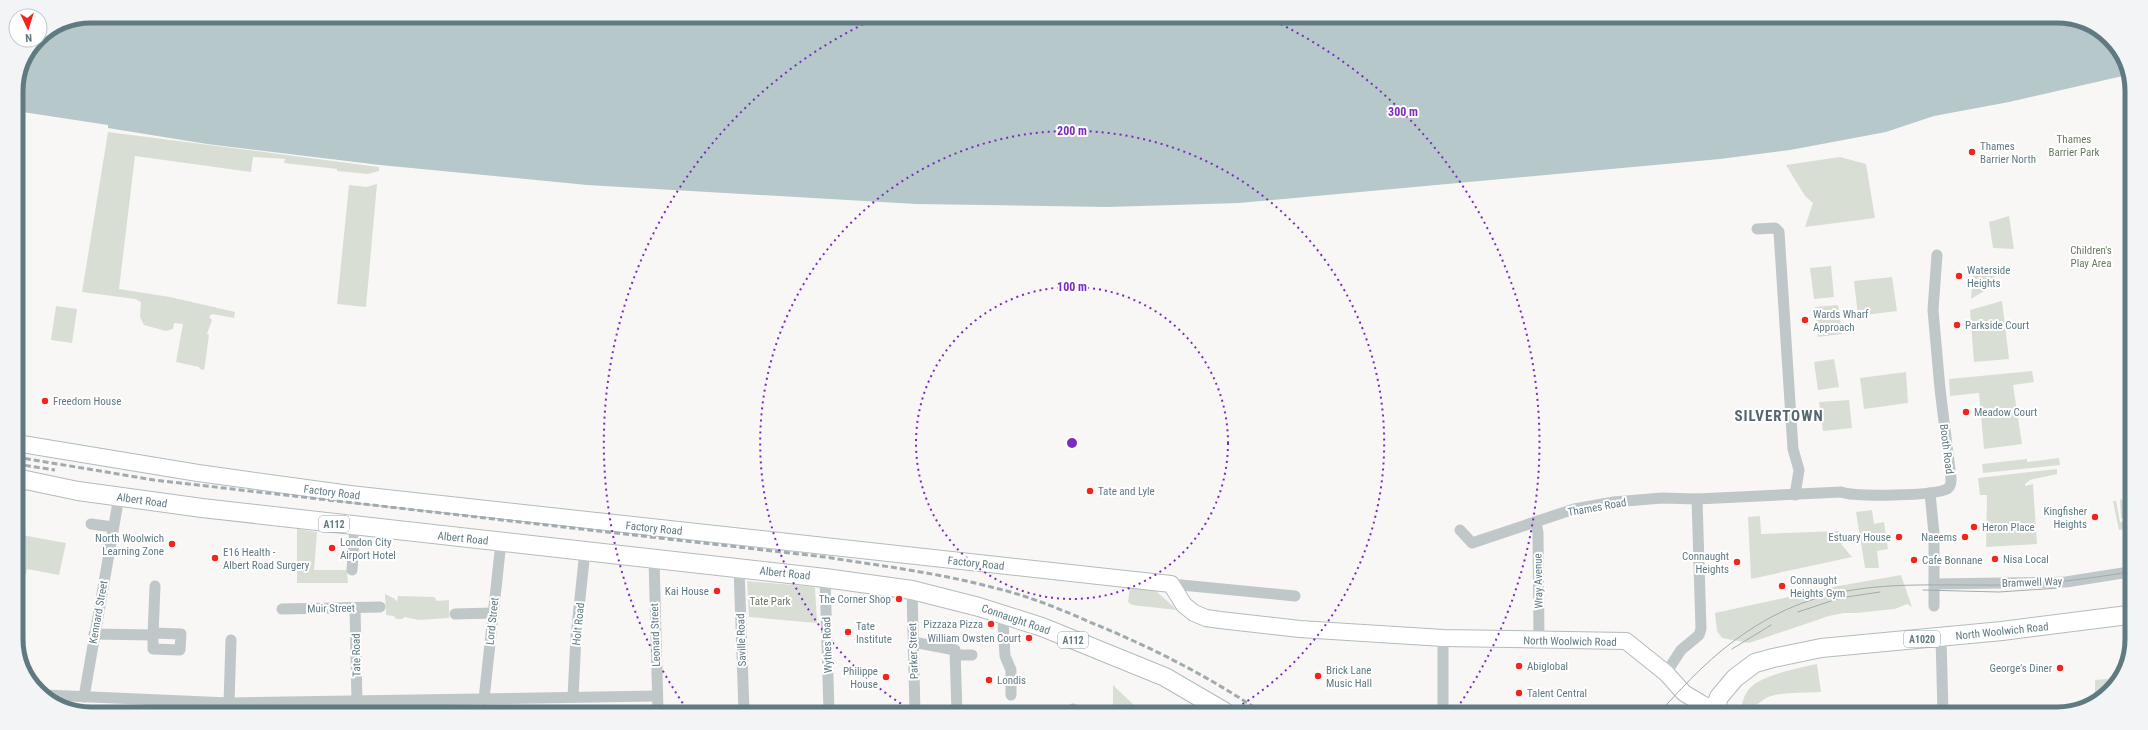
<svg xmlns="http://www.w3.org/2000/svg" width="2148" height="730" viewBox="0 0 2148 730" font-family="'Roboto Condensed',sans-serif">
<rect width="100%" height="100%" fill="#f8f7f5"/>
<g fill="#d9ded4">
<polygon points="108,132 379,167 379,171 368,174 337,171 337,169 284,163 285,159 253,157 251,172 135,156 119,289 170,297 235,312 234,318 212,314 209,317 212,320 207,334 209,335 205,365 204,370 200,369 199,367 176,362 183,324 174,323 173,329 166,331 144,325 140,317 141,302 135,299 82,292"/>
<polygon points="1840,157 1866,164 1875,218 1805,227 1813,203 1805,196 1786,165"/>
<polygon points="377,184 366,307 337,304 349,185 366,187"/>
<polygon points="2009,216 2014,249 1993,248 1989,222"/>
<polygon points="1831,266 1834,297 1814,299 1810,268"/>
<polygon points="1973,271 1993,271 1996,284 1971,299"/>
<polygon points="1892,277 1897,311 1858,316 1854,281"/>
<polygon points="2002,301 2009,359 1974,362 1970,310"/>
<polygon points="1838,305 1842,334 1818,337 1815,307"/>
<polygon points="56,306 77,309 72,343 51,340"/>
<polygon points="1834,359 1839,387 1818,390 1814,362"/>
<polygon points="2032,371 2034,382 2013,385 2022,444 1984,449 1979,393 1950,396 1949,379"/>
<polygon points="1906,372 1908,403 1864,409 1860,378"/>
<polygon points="1849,400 1852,428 1823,431 1819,402"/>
<polygon points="2059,458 2060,465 1983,473 1982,464 2027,459 2027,462"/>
<polygon points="2057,469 2057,474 2030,480 2025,484 2025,486 2033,484 2037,544 1986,547 1987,495 1980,495 1978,478"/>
<polygon points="2120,499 2129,504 2129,518 2121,518"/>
<polygon points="2113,501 2116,501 2120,522 2129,521 2129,528 2119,530"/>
<polygon points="1872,510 1874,524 1884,522 1888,549 1877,551 1879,568 1865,568 1856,512"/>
<polygon points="1760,516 1761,534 1839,531 1842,545 1852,557 1751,579 1748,517"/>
<polygon points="297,529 317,532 314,570 347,570 348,583 297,583"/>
<polygon points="16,534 66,543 59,575 27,569 26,574 16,573"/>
<polygon points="1901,575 1912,607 1907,604 1895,609 1856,613 1844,613 1829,616 1749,643 1722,638 1717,631 1715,613 1838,586"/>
<polygon points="747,581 815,587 817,623 749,617"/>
<polygon points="1130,587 1156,591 1177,610 1132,605 1128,602"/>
<polygon points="385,594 395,599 397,602 398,596 434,597 437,601 449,600 449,618 418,620 404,617 403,619 396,619 394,616 386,615"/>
<path d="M 1817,664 L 1821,692 C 1806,693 1789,692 1775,695 C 1759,698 1761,708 1741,708 L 1741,713 L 1730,713 L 1741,708 C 1743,701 1744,694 1750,688 C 1762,675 1799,668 1817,664 Z"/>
<polygon points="2117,678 2102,699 2095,701 2095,680"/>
<polygon points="1113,685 1140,711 1142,712 1113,712"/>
</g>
<polygon fill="#b6c8c9" points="91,16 2081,20 2116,45 2127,75 2009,102 1934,116 1886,132 1790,150 1720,159 1239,203 1107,207 916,204 587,185 380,165 207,144 108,128 108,125 16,111 16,87 37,40 40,40 40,37 63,22"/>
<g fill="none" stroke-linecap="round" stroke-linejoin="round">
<defs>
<polyline id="secondary" points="16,443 198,473 350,494 1171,584 1184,605 1194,613 1206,618 1220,620 1300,629 1443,638 1626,641 1666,673 1684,693 1704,705 1716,708"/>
<g id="primary">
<polyline points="16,478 78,491 202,508 825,578 912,590 979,607 1042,627 1165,677 1225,712"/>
<polyline points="1714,713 1719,697 1735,678 1755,663 1773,658 1821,648 2002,631 2128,615"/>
</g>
</defs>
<use href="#secondary" stroke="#b2bbbe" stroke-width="18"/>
<use href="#primary" stroke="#b3bbbd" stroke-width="20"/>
<g stroke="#c0c7c9" stroke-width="11">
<polyline points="1757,229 1775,228 1779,232 1793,449 1799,470 1795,495"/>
<polyline points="1930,493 1934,534 1934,606"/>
<polyline points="1536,522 1538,533 1539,641"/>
<polyline points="91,524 113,527"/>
<path d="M 1460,530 L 1472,543 L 1574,509 L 1614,502 L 1662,498 L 1697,499 L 1841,492 C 1855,497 1934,496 1947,489 C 1951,486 1951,483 1951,478 L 1940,389 L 1933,310 L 1937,255"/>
<polyline points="654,559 658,711"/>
<polyline points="739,568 744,711"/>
<polyline points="352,570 355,527"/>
<polyline points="825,578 829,712"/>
<polyline points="1171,584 1295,596"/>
<polyline points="1934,584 2066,582 2129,572"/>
<polyline points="912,590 915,712"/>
<polyline points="355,608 357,702"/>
<polyline points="282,609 380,607"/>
<polyline points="455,614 493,613"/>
<polyline points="1005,615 1003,621 1005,656 1011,670 1011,695"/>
<polyline points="94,634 153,635 155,586"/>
<polyline points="153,635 153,649 180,650 181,634 153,633"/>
<polyline points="1941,637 1943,714"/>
<polyline points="913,642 955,650 957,712"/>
<polyline points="956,655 972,655"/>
<polyline points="1666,673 1681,650 1699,635 1701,629 1697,499"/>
<polyline points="46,695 229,703 657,696"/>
<polyline points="84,697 117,508"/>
<polyline points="573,697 576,636 585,551"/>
<polyline points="484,699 501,542"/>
<polyline points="229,703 231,640"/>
<polyline points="1073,709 1074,712"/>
<polyline points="1443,713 1443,638"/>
</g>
<use href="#secondary" stroke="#fff" stroke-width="16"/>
<use href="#primary" stroke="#fff" stroke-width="18"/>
<g stroke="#a1abaf" stroke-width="1">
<polyline points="1923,590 1999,592 2059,588"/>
<polyline points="1798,612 1840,598 1880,592"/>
<polyline points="1732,649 1771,625"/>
<path d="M 1659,713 C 1686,683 1713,654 1748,631 C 1831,576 1905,586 1999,585 C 2043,585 2086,579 2129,572"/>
</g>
<g stroke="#a1abaf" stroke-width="3" stroke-dasharray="6 3" stroke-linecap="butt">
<path d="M 16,457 L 154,480 L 825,557 C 882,566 939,573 995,588 C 1029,596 1060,609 1092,623 C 1151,647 1208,676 1261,712"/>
<polyline points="16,464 55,470"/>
</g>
</g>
<g fill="none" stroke="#7b2cbf" stroke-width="2" stroke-dasharray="2 4">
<circle cx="1072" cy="443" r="156"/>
<path d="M911 710A312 312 0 1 1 1230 712"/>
<path d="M686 708A468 468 0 0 1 874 19M1270 19A468 468 0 0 1 1455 711"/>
</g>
<g fill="#f1251c" stroke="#fff" stroke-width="1.5">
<circle cx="1972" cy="152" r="4"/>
<circle cx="1959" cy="276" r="4"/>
<circle cx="1805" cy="320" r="4"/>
<circle cx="1957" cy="325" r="4"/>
<circle cx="45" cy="401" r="4"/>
<circle cx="1966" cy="412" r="4"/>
<circle cx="1090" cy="491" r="4"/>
<circle cx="2095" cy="517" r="4"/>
<circle cx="1974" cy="527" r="4"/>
<circle cx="1899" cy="537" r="4"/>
<circle cx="1965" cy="537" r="4"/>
<circle cx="172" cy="544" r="4"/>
<circle cx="332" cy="548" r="4"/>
<circle cx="215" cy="558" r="4"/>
<circle cx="1995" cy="559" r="4"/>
<circle cx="1914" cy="560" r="4"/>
<circle cx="1737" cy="562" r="4"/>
<circle cx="1782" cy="586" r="4"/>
<circle cx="717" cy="591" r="4"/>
<circle cx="899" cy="599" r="4"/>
<circle cx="991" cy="624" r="4"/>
<circle cx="848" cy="632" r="4"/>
<circle cx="1029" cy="638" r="4"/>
<circle cx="1519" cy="666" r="4"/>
<circle cx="2060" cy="668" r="4"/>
<circle cx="1318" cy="676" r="4"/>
<circle cx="886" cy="677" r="4"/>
<circle cx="989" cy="680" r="4"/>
<circle cx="1519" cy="693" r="4"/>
</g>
<g text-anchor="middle" stroke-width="4" stroke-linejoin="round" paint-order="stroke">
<g fill="#fff" stroke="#90a2a8" stroke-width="1">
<rect x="319" y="516" width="30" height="16" rx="3"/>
<rect x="1904" y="631" width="36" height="16" rx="3"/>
<rect x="1058" y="632" width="30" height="16" rx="3"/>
</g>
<g font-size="10" font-weight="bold" fill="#607a82">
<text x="334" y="528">A112</text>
<text x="1922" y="643">A1020</text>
<text x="1073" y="644">A112</text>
</g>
<g font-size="11" fill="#6a7a60" stroke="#fff">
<text x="2074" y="143">Thames<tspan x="2074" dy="13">Barrier Park</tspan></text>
<text x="2091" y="254">Children's<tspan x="2091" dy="13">Play Area</tspan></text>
<text x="770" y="605">Tate Park</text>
</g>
<g font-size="11" fill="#607a82" stroke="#fff" text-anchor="start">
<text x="1980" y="150">Thames<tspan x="1980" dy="13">Barrier North</tspan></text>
<text x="1967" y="274">Waterside<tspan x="1967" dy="13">Heights</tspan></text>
<text x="1813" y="318">Wards Wharf<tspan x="1813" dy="13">Approach</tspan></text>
<text x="1965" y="329">Parkside Court</text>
<text x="53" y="405">Freedom House</text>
<text x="1974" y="416">Meadow Court</text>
<text x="1098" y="495">Tate and Lyle</text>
<text x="2087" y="515" text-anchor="end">Kingfisher<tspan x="2087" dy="13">Heights</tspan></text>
<text x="1982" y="531">Heron Place</text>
<text x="1891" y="541" text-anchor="end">Estuary House</text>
<text x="1957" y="541" text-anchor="end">Naeems</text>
<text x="164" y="542" text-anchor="end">North Woolwich<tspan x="164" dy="13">Learning Zone</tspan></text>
<text x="340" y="546">London City<tspan x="340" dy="13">Airport Hotel</tspan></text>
<text x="223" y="556">E16 Health -<tspan x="223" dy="13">Albert Road Surgery</tspan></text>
<text x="1729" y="560" text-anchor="end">Connaught<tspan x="1729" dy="13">Heights</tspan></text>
<text x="2003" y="563">Nisa Local</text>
<text x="1922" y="564">Cafe Bonnane</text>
<text x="1790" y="584">Connaught<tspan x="1790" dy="13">Heights Gym</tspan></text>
<text x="709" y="595" text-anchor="end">Kai House</text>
<text x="891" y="603" text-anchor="end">The Corner Shop</text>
<text x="983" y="628" text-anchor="end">Pizzaza Pizza</text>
<text x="856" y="630">Tate<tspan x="856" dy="13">Institute</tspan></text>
<text x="1021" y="642" text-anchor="end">William Owsten Court</text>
<text x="1527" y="670">Abiglobal</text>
<text x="2052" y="672" text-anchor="end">George's Diner</text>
<text x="1326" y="674">Brick Lane<tspan x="1326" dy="13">Music Hall</tspan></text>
<text x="878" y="675" text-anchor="end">Philippe<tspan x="878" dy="13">House</tspan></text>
<text x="997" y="684">Londis</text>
<text x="1527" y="697">Talent Central</text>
</g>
<g font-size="11" fill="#607a82" stroke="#fff">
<text transform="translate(1947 449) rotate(83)" y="4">Booth Road</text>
<text transform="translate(332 492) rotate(7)" y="4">Factory Road</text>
<text transform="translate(142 500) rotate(8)" y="4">Albert Road</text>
<text transform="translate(1597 507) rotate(-10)" y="4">Thames Road</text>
<text transform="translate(654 528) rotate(6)" y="4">Factory Road</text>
<text transform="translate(463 538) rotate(6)" y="4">Albert Road</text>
<text transform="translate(976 563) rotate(6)" y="4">Factory Road</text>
<text transform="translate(785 573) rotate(6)" y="4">Albert Road</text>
<text transform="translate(1538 581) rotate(-91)" y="4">Wray Avenue</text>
<text transform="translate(2032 582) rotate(-2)" y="4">Bramwell Way</text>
<text transform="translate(331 608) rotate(-1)" y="4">Muir Street</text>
<text transform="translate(98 612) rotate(-80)" y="4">Kennard Street</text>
<text transform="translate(1016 619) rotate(19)" y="4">Connaught Road</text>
<text transform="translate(492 621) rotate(-84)" y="4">Lord Street</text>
<text transform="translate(578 624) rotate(-84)" y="4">Holt Road</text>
<text transform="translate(2002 631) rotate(-6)" y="4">North Woolwich Road</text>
<text transform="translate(655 635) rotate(-92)" y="4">Leonard Street</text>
<text transform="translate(741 640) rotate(-92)" y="4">Saville Road</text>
<text transform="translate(1570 641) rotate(1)" y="4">North Woolwich Road</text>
<text transform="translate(827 645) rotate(-92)" y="4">Wythes Road</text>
<text transform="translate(913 651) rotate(-92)" y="4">Parker Street</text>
<text transform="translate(356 655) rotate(-91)" y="4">Tate Road</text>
</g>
<g font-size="15" font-weight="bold" letter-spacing="1" fill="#53666d" stroke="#fff">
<text x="1779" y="421">SILVERTOWN</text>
</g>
</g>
<path d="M0 0H2148V730H0ZM91 23H2057A68 68 0 0 1 2125 91V639A68 68 0 0 1 2057 707H91A68 68 0 0 1 23 639V91A68 68 0 0 1 91 23Z" fill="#f2f4f5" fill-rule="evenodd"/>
<path fill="none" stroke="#607a82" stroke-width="5" d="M91 23H2057A68 68 0 0 1 2125 91V639A68 68 0 0 1 2057 707H91A68 68 0 0 1 23 639V91A68 68 0 0 1 91 23Z"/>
<circle cx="1072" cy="443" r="6" fill="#7b2cbf" stroke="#fff" stroke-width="2"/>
<g font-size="12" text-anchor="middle" font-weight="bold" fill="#7b2cbf" stroke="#fff" stroke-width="4" stroke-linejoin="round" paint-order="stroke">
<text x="1403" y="116">300 m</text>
<text x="1072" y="135">200 m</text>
<text x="1072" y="291">100 m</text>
</g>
<g transform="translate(28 28) rotate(176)"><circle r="19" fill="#ffffff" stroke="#bfcacd"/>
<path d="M0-3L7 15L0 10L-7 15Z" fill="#f1251c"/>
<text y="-6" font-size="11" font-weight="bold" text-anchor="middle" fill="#607a82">N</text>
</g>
</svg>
